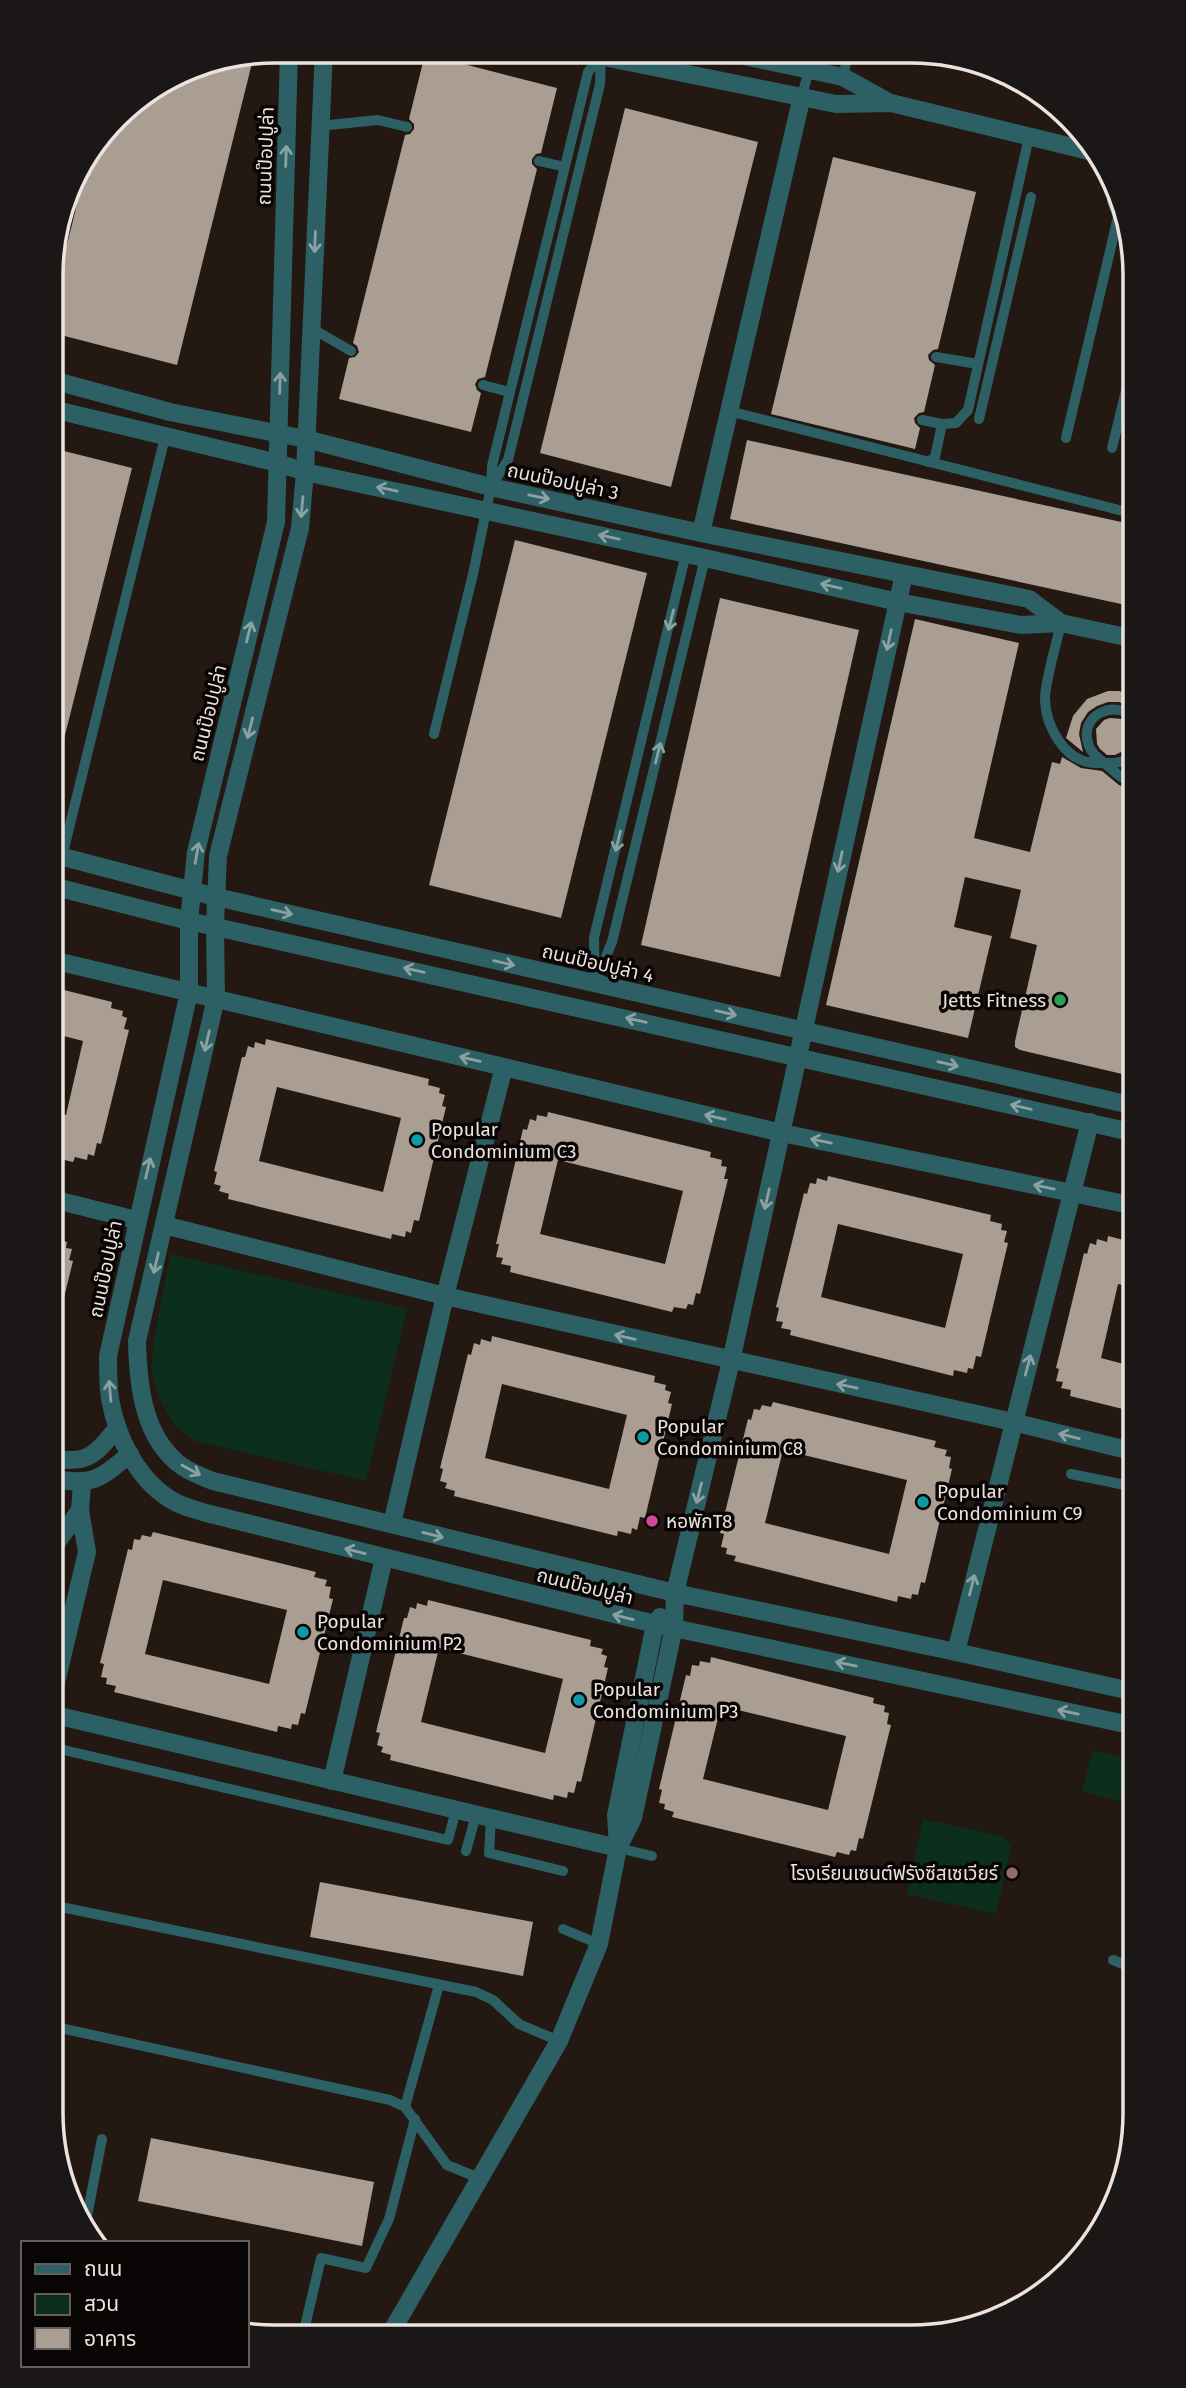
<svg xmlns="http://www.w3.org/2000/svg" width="1186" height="2388" viewBox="0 0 1186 2388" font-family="'Fira Sans','Noto Sans Thai',sans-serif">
<rect width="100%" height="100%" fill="#241812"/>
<g fill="#0b2f1c">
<polygon points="170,1254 407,1309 366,1481 195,1441 175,1426 159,1398 151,1370 154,1340"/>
<polygon points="1093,1750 1135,1761 1135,1805 1082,1791"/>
<polygon points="923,1819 1005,1837 1011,1848 996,1914 907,1894"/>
</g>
<g fill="#aa9e92" fill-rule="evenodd">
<polygon points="425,54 557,88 541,153 536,154 532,159 532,164 537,169 485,377 478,379 475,384 477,390 481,393 471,432 339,399 349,358 355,357 359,352 357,346 353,343 405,135 410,134 414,129 414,124 409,119"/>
<polygon points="254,55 177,365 53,333 53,301 89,156 127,107 190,68"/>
<polygon points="625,108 758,142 671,487 540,453"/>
<polygon points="833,157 976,192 938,349 933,350 928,355 929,360 935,365 924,412 919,413 914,418 915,423 920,428 915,449 771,414"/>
<polygon points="747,440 1135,525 1135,607 730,519"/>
<polygon points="52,448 132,468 58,763 52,763"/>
<polygon points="515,540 647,573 561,918 429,885"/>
<polygon points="720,598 859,630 780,977 641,945"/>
<polygon points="915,619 1019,643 974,838 1030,852 1052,762 1060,764 1062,757 1081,768 1102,771 1119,785 1135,791 1135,1077 1020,1050 1015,1047 1015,1041 1037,945 1010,938 1021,890 965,877 954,927 992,936 968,1038 826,1005"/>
<polygon points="1108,691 1119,691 1135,697 1135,709 1119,702 1108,702 1097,706 1088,712 1081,723 1079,734 1083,752 1066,738 1073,716 1087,699"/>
<polygon points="1110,718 1123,719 1135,726 1135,745 1115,755 1107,755 1100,749 1097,744 1096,729 1104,720"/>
<polygon points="52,987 112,1002 111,1008 123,1011 122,1016 127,1018 124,1029 129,1030 101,1144 97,1143 94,1156 88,1154 87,1160 75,1157 73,1162 52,1157 52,1111 66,1115 83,1041 52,1033"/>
<path d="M 266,1039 L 429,1079 L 428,1085 L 440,1088 L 439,1093 L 445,1095 L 442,1106 L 446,1107 L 419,1221 L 414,1220 L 411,1233 L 406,1231 L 405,1237 L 392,1234 L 391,1239 L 228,1199 L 229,1194 L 219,1191 L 221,1186 L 214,1184 L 217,1172 L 214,1171 L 242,1057 L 245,1057 L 248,1046 L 254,1048 L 255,1042 L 265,1045 ZM 277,1087 L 401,1118 L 383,1192 L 259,1161 Z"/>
<path d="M 548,1112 L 711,1152 L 710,1157 L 722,1160 L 721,1166 L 727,1167 L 724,1179 L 728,1179 L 700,1294 L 696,1293 L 693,1305 L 688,1304 L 686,1309 L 674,1307 L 672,1312 L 510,1272 L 511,1266 L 501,1264 L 503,1258 L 496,1257 L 499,1244 L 496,1244 L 523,1129 L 527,1130 L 530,1119 L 536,1121 L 537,1115 L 547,1117 ZM 558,1160 L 683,1191 L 665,1264 L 540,1234 Z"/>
<path d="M 828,1176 L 991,1215 L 990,1221 L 1002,1224 L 1001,1230 L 1007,1231 L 1004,1242 L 1008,1243 L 981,1357 L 976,1356 L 973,1369 L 968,1368 L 967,1373 L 954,1370 L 953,1376 L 790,1335 L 791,1330 L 781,1328 L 783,1322 L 776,1321 L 779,1308 L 776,1307 L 804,1193 L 807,1194 L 810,1183 L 816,1184 L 817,1178 L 827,1181 ZM 838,1224 L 963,1254 L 945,1328 L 821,1297 Z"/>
<polygon points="1108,1236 1135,1243 1135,1288 1118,1284 1101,1358 1135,1367 1135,1412 1070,1396 1071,1390 1061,1388 1063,1382 1056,1381 1059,1369 1056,1368 1084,1253 1087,1254 1090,1243 1096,1245 1097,1239 1107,1242"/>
<polygon points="52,1238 67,1242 66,1248 72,1249 69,1260 73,1261 57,1326 52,1326"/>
<path d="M 492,1336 L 655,1376 L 654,1382 L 666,1385 L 665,1390 L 671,1392 L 668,1403 L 672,1404 L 645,1518 L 640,1517 L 637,1530 L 632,1528 L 631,1534 L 618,1531 L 617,1536 L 454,1496 L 455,1491 L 445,1488 L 447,1483 L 440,1481 L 443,1469 L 440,1468 L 468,1354 L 471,1355 L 474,1343 L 480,1345 L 481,1339 L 491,1342 ZM 502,1384 L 627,1415 L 609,1489 L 485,1458 Z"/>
<path d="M 773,1402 L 936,1441 L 934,1447 L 947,1450 L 945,1456 L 951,1457 L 949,1468 L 952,1469 L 925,1583 L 921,1582 L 918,1595 L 912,1594 L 911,1599 L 898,1596 L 897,1602 L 734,1561 L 736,1556 L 726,1554 L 727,1548 L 721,1547 L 724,1534 L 720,1533 L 748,1419 L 751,1420 L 754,1409 L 760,1410 L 762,1405 L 771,1407 ZM 783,1450 L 907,1480 L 889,1554 L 765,1523 Z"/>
<path d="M 153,1532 L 316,1572 L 314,1577 L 327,1580 L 325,1586 L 331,1587 L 329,1598 L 333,1599 L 305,1714 L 301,1713 L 298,1725 L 292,1724 L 291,1729 L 278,1726 L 277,1732 L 114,1692 L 116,1686 L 106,1684 L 107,1678 L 101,1677 L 104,1664 L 100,1663 L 128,1549 L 132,1550 L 134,1539 L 140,1540 L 142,1535 L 151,1537 ZM 163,1580 L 287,1610 L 269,1684 L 145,1654 Z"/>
<path d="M 428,1600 L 591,1640 L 590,1646 L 603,1649 L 601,1654 L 607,1656 L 604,1667 L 608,1668 L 581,1782 L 577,1781 L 574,1793 L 568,1792 L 567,1798 L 554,1795 L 553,1800 L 390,1760 L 391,1755 L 381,1752 L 383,1747 L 377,1745 L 380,1733 L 376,1732 L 404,1618 L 407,1618 L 410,1607 L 416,1609 L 417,1603 L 427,1606 ZM 439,1648 L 563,1679 L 545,1753 L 421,1722 Z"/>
<path d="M 711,1657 L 874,1698 L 873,1703 L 885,1706 L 884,1712 L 889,1713 L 887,1724 L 891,1725 L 863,1839 L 859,1838 L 856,1851 L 851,1850 L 849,1855 L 837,1852 L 835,1857 L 672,1817 L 674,1812 L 664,1809 L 665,1804 L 659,1803 L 662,1790 L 659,1789 L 686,1675 L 690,1676 L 692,1665 L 699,1666 L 700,1661 L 710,1663 ZM 721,1706 L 846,1736 L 828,1810 L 703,1779 Z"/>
<polygon points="320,1882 533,1922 523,1976 310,1937"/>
<polygon points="151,2138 374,2182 362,2246 138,2201"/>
</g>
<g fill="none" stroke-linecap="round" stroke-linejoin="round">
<g stroke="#2c6064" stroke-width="10">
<polyline points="843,77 848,54"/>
<polyline points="802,96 813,54"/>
<polyline points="319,126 378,120 407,127"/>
<polyline points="539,161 565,167"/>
<polyline points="311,328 351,351"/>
<polyline points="936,357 978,364"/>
<polyline points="483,385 509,392"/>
<polyline points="729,411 1135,514"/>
<polyline points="979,419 1031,197"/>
<polyline points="922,420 942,424 956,423 968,410 1029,137"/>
<polyline points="1066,438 1118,217 1112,201 1115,190"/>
<polyline points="1112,448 1135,354"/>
<polyline points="928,462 935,457 942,424"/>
<polyline points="492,485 508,460 600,84 601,56"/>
<path d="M 1061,623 C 1057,642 1046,678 1045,697 C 1045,725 1064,762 1095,763 C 1110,763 1124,765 1135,753"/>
<polyline points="434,734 473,574 491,487 492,466 588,72 601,56"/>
<path d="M 1135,783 C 1123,780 1117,774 1108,766 C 1101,760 1092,755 1089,746 C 1077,716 1114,698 1135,718"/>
<polyline points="62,857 165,437"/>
<polyline points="597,978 612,942 705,558"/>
<polyline points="595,984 594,938 686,553"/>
<polyline points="1071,1474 1135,1487"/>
<polyline points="1131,1512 1135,1492"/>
<polyline points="51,1747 448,1840 456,1810"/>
<polyline points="491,1819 489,1853 563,1871"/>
<polyline points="618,1848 652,1856"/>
<polyline points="466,1851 476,1815"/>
<polyline points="51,1905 476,1992 493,2000 519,2024 559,2041"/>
<polyline points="563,1929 599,1944"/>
<polyline points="1113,1960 1135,1969"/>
<polyline points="51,2026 390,2100 405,2107 447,2165 479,2178"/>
<polyline points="405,2107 439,1985"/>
<polyline points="86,2221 102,2139"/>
<polyline points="303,2335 321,2258 366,2268 389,2219 415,2119"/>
</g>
<g stroke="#2c6064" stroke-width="18">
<path d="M 289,51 L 276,522 L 196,852 L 189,921 L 189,992 L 108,1356 C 108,1370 108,1385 110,1399 C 117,1438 138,1482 175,1502 C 184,1507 196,1510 206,1513 L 655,1624 L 1135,1726"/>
<path d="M 324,51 L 305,472 L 300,528 L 218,856 L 215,925 L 216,998 L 137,1341 C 138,1385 143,1439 183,1467 C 192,1473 203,1477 213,1481 L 675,1593 L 956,1652 L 1135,1692"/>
<polyline points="584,53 836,104 891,103 1089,151"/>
<polyline points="735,54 843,77 890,103"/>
<polyline points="52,380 170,412 306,439 491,487 701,533 1029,599 1061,623"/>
<polyline points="52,409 278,463 305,472 705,558 898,602 1021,625 1061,623 1135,639"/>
<polyline points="701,533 802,96"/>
<polyline points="52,854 216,897 1135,1106"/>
<polyline points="52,886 189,921 1135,1133"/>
<polyline points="52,960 782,1133 1135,1206"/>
<polyline points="52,1199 136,1220"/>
<polyline points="164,1225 445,1296 1013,1422 1135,1452"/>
<path d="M 51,1458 C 88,1465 95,1455 117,1428"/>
<path d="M 51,1479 C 95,1485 97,1481 130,1454"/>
<polyline points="392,1524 445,1296 504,1067"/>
<polyline points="51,1559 55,1545 80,1510"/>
<polyline points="956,1652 1090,1122"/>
<polyline points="51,1704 87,1552 80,1510 82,1484"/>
<polyline points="51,1714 618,1848"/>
<polyline points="332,1781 384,1558"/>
<polyline points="618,1848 633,1818 674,1627 675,1593 731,1361 904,574"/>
<polyline points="389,2336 559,2041 599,1944 618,1848 616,1815 655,1624 660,1617"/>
</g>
</g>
<defs><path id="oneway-shaft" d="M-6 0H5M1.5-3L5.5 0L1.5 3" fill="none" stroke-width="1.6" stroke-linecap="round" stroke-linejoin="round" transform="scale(1.75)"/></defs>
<g stroke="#8ca2a2">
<use href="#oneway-shaft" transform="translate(286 156) rotate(-88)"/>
<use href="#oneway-shaft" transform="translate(315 242) rotate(92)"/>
<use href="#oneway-shaft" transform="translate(280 383) rotate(-88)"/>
<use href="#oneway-shaft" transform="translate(387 489) rotate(-168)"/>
<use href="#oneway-shaft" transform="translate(539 497) rotate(12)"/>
<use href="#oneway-shaft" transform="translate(302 507) rotate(95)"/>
<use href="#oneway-shaft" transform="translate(609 537) rotate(-168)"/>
<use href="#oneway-shaft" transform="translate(831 586) rotate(-167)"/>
<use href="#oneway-shaft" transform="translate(671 620) rotate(104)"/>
<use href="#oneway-shaft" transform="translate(249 632) rotate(-76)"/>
<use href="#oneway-shaft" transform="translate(889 640) rotate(102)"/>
<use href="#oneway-shaft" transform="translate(250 728) rotate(104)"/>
<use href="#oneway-shaft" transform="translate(658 753) rotate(-76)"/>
<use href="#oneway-shaft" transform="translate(618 841) rotate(104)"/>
<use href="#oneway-shaft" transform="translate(197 853) rotate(-80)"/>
<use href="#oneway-shaft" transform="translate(840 862) rotate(102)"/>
<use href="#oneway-shaft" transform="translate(282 912) rotate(13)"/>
<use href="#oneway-shaft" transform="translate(504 963) rotate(13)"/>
<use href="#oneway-shaft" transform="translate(414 970) rotate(-167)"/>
<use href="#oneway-shaft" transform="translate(726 1013) rotate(13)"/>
<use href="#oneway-shaft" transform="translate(636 1020) rotate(-167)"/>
<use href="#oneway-shaft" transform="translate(207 1041) rotate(103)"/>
<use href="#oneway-shaft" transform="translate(470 1059) rotate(-167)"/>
<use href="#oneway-shaft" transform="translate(948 1064) rotate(13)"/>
<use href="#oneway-shaft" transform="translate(1021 1107) rotate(-167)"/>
<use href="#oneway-shaft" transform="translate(715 1117) rotate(-167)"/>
<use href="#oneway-shaft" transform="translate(821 1141) rotate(-168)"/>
<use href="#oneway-shaft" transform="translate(148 1168) rotate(-77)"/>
<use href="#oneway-shaft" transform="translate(1044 1187) rotate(-168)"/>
<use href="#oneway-shaft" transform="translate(767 1199) rotate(103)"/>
<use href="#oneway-shaft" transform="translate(156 1263) rotate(103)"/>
<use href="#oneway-shaft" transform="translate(625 1337) rotate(-167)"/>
<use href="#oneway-shaft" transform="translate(1028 1365) rotate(-75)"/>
<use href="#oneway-shaft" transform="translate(847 1386) rotate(-168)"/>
<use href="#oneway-shaft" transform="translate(110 1391) rotate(-95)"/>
<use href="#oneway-shaft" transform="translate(1069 1436) rotate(-166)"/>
<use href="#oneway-shaft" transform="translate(191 1470) rotate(29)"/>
<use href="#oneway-shaft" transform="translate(699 1493) rotate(104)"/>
<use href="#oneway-shaft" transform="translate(433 1535) rotate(14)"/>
<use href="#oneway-shaft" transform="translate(355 1551) rotate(-166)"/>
<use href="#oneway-shaft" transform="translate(972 1585) rotate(-76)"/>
<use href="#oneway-shaft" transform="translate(623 1617) rotate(-166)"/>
<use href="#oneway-shaft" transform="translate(846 1664) rotate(-168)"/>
<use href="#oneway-shaft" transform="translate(1068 1712) rotate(-168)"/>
</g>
<circle fill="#2e9e5b" stroke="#090504" stroke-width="2.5" cx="1060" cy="1000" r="7"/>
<g fill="#0f9aa8" stroke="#090504" stroke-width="2.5">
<circle cx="417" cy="1140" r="7"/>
<circle cx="643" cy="1437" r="7"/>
<circle cx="923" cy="1502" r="7"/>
<circle cx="303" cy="1632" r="7"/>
<circle cx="579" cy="1700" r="7"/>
</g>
<circle fill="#d1479c" stroke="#090504" stroke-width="2.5" cx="652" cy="1521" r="7"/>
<circle fill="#8d6e63" stroke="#090504" stroke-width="2.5" cx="1012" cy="1873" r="7"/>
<g text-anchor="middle" stroke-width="7" stroke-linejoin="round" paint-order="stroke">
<g font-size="19" fill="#ece3df" stroke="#090504">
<text transform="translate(265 156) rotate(-88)" y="7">ถนนป๊อปปูล่า</text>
<text transform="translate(563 481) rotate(12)" y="7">ถนนป๊อปปูล่า 3</text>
<text transform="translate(208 713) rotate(-76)" y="7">ถนนป๊อปปูล่า</text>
<text transform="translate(598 963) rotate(13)" y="7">ถนนป๊อปปูล่า 4</text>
<text transform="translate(105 1269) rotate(-78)" y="7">ถนนป๊อปปูล่า</text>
<text transform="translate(585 1586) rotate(14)" y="7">ถนนป๊อปปูล่า</text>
</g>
<g font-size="19" fill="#ece3df" stroke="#090504" text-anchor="start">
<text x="1046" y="1007" text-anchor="end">Jetts Fitness</text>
<text x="431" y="1136">Popular<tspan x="431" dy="22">Condominium C3</tspan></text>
<text x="657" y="1433">Popular<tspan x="657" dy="22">Condominium C8</tspan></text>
<text x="937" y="1498">Popular<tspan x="937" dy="22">Condominium C9</tspan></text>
<text x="666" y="1528">หอพักT8</text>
<text x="317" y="1628">Popular<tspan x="317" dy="22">Condominium P2</tspan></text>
<text x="593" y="1696">Popular<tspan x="593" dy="22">Condominium P3</tspan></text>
<text x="998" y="1880" text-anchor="end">โรงเรียนเซนต์ฟรังซีสเซเวียร์</text>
</g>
</g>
<path d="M0 0H1186V2388H0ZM275 63H911A212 212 0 0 1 1123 275V2113A212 212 0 0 1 911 2325H275A212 212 0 0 1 63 2113V275A212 212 0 0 1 275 63Z" fill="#1b1716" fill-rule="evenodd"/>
<path fill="none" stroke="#ece3df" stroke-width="3.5" d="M275 63H911A212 212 0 0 1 1123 275V2113A212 212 0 0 1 911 2325H275A212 212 0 0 1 63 2113V275A212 212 0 0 1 275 63Z"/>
<rect x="21" y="2241" width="228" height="126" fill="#090504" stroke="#645e5c" stroke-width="2"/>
<rect x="35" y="2264" width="35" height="10" fill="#2c6064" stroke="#645e5c" stroke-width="2"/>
<text x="84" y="2276" font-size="21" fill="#ece3df">ถนน</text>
<rect x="35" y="2294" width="35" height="21" fill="#0b2f1c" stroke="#645e5c" stroke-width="2"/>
<text x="84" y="2311" font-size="21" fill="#ece3df">สวน</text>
<rect x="35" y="2328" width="35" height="21" fill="#aa9e92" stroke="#645e5c" stroke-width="2"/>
<text x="84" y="2346" font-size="21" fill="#ece3df">อาคาร</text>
</svg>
